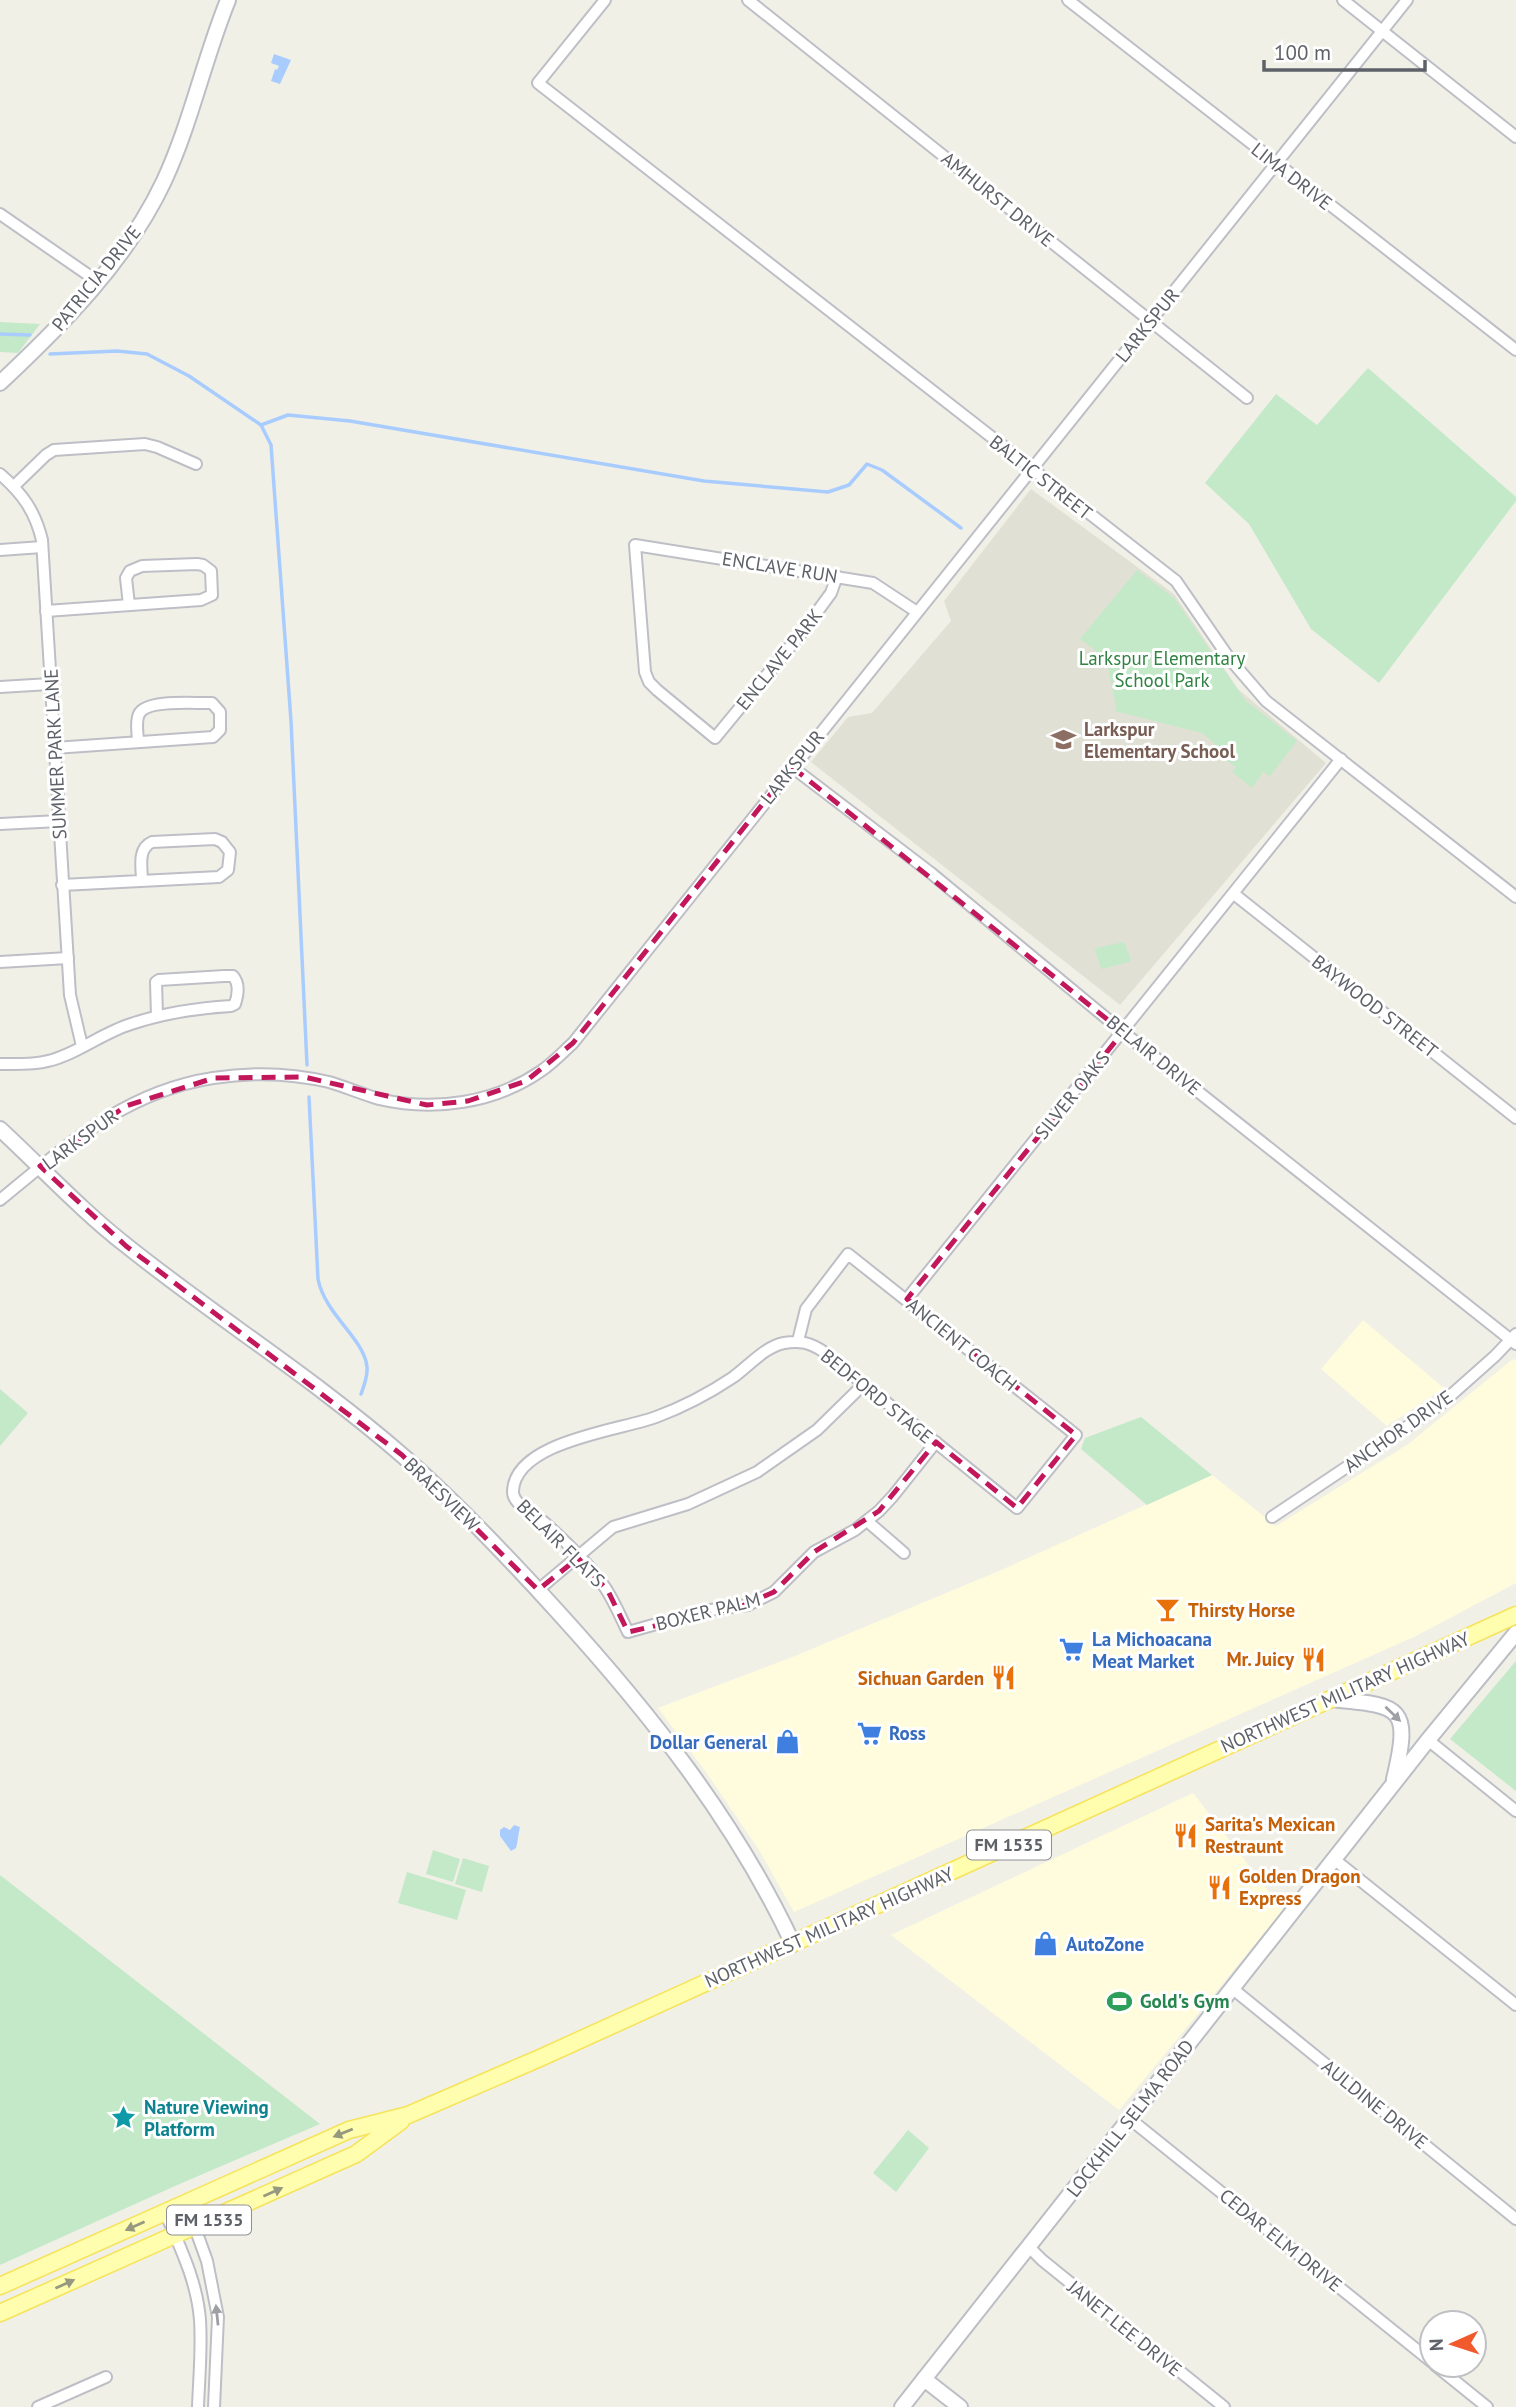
<svg xmlns="http://www.w3.org/2000/svg" width="1516" height="2407" viewBox="0 0 1516 2407" font-family="'PT Sans',sans-serif">
<rect width="100%" height="100%" fill="#f1f0e7"/>
<g fill="#fffcde">
<polygon points="1363,1320 1444,1388 1387,1426 1321,1369"/>
<polygon points="1513,1359 1516,1361 1516,1583 1416,1636 794,1912 759,1850 706,1772 658,1708 795,1656 999,1571 1212,1475 1276,1526 1407,1445"/>
<polygon points="1193,1793 1283,1910 1119,2110 891,1935"/>
</g>
<polygon fill="#e1e0d5" points="1031,489 1174,594 1238,689 1326,763 1120,1005 811,762 848,717 872,713 951,621 944,601"/>
<g fill="#c3e9c9">
<polygon points="0,322 40,324 18,353 0,352"/>
<polygon points="1368,368 1516,497 1516,501 1379,683 1311,629 1249,524 1205,483 1276,394 1317,425"/>
<polygon points="1137,570 1174,598 1245,700 1297,741 1270,776 1263,772 1252,788 1232,772 1236,767 1218,755 1214,743 1202,733 1115,711 1116,706 1106,658 1080,639"/>
<polygon points="1124,942 1131,960 1129,962 1101,969 1095,950 1096,948"/>
<polygon points="0,1389 28,1413 0,1446"/>
<polygon points="1141,1417 1212,1475 1147,1505 1081,1449 1085,1438"/>
<polygon points="1516,1661 1516,1791 1450,1739"/>
<polygon points="433,1850 460,1859 453,1882 426,1874"/>
<polygon points="463,1858 489,1866 482,1892 455,1884"/>
<polygon points="407,1872 466,1890 457,1920 398,1903"/>
<polygon points="0,1875 320,2124 175,2186 0,2265"/>
<polygon points="908,2130 929,2148 896,2192 873,2173"/>
</g>
<g fill="#a9ccff">
<polygon points="274,54 291,60 280,84 271,81 275,69 277,70 279,66 271,63"/>
<path d="M 514,1825 L 520,1827 C 518,1834 518,1842 516,1848 L 511,1851 L 500,1836 L 500,1830 L 504,1827 L 510,1830 Z"/>
</g>
<g fill="none" stroke-linecap="round" stroke-linejoin="round">
<g stroke="#a9ccff" stroke-width="3.5">
<polyline points="0,334 30,335"/>
<polyline points="50,354 117,351 147,354 189,376 261,425 271,445 291,721 307,1065"/>
<polyline points="261,425 288,415 350,421 704,481 828,492 849,485 867,464 882,470 961,528"/>
<path d="M 309,1097 L 318,1279 C 325,1315 364,1338 367,1367 C 368,1376 364,1386 361,1394"/>
</g>
<defs>
<g id="street">
<polyline points="605,0 538,83 1176,581 1229,658 1266,701 1516,897"/>
<polyline points="748,0 1247,398"/>
<polyline points="1068,0 1516,350"/>
<polyline points="1343,0 1516,137"/>
<polyline points="0,214 97,281"/>
<path d="M 0,474 C 22,493 35,511 42,540 L 70,995 L 82,1046"/>
<polyline points="14,486 46,455 54,450 145,444 157,447 196,464"/>
<polyline points="0,550 42,547"/>
<polyline points="837,576 831,593 803,631 715,738 657,690 649,682 645,672 635,545 873,583 917,612"/>
<polyline points="46,611 201,600 212,595 211,571 203,565 197,564 142,566 130,571 126,578 129,605"/>
<polyline points="0,687 50,684"/>
<path d="M 54,748 L 213,737 L 220,730 L 220,712 L 212,703 L 204,703 C 189,703 146,700 139,714 C 135,722 138,734 138,742"/>
<polyline points="792,767 931,873 1123,1032 1516,1344"/>
<polyline points="0,824 59,821"/>
<path d="M 62,885 L 219,877 L 228,870 L 230,852 L 222,842 L 215,839 L 152,842 C 137,849 142,867 142,881"/>
<polyline points="1234,894 1516,1118"/>
<polyline points="0,962 68,958"/>
<path d="M 0,1064 C 15,1064 33,1065 48,1061 C 77,1054 102,1033 131,1024 C 164,1013 197,1008 231,1006 L 235,1004 C 238,995 240,984 233,976 L 224,976 L 159,980 L 156,982 L 157,1016"/>
<path d="M 0,1200 C 67,1145 124,1092 213,1078 C 251,1072 291,1073 329,1082 C 346,1087 362,1094 379,1099 C 434,1112 495,1103 541,1071 C 553,1063 563,1052 573,1043 L 1407,0"/>
<polyline points="907,1299 1341,759"/>
<path d="M 798,1341 L 806,1309 L 848,1254 L 1076,1435 L 1017,1508 L 824,1352 C 811,1343 800,1340 784,1343 C 764,1347 748,1367 732,1378 C 708,1394 683,1407 656,1417 C 622,1430 515,1441 513,1491 C 512,1505 536,1515 545,1523 C 565,1541 592,1567 606,1589 C 615,1603 621,1618 628,1632 L 703,1611 L 748,1605 L 774,1592 L 814,1552 L 855,1530 L 879,1511 L 893,1496 L 936,1442"/>
<polyline points="1272,1517 1441,1404 1495,1356 1516,1334"/>
<polyline points="867,1521 904,1553"/>
<polyline points="538,1590 613,1527 688,1504 757,1472 817,1430 864,1384"/>
<polyline points="1428,1740 1516,1811"/>
<polyline points="1335,1860 1516,2005"/>
<polyline points="1233,1989 1516,2219"/>
<polyline points="1130,2119 1432,2362"/>
<polyline points="186,2203 207,2261 218,2317 214,2407"/>
<path d="M 165,2212 C 180,2247 197,2281 200,2320 C 202,2349 199,2378 198,2407"/>
<polyline points="1029,2247 1042,2260 1224,2407"/>
<polyline points="1435,2365 1487,2407"/>
<polyline points="38,2407 106,2377"/>
</g>
<g id="secondary">
<path d="M 0,383 C 63,324 127,260 164,181 C 191,123 204,59 228,0"/>
<path d="M 0,1129 C 42,1168 82,1211 127,1246 C 217,1318 316,1380 403,1456 C 458,1504 508,1557 557,1611 C 649,1712 735,1820 793,1944"/>
<path d="M 1330,1699 C 1400,1706 1412,1704 1394,1779"/>
<polyline points="924,2379 960,2407"/>
<polyline points="902,2407 1428,1740 1516,1633"/>
</g>
<g id="primary">
<polyline points="0,2286 349,2130 408,2115 540,2058 1516,1615"/>
<polyline points="0,2313 356,2154 401,2121"/>
</g>
</defs>
<use href="#street" stroke="#bebfc6" stroke-width="14"/>
<use href="#secondary" stroke="#bcbec5" stroke-width="18"/>
<use href="#primary" stroke="#f7e359" stroke-width="19"/>
<use href="#street" stroke="#fff" stroke-width="10"/>
<use href="#secondary" stroke="#fff" stroke-width="14"/>
<use href="#primary" stroke="#fffeae" stroke-width="16"/>
</g>
<defs><path id="oneway-solid" d="M-6-.8H1V-3.2L6.5 0L1 3.2V.8H-6Z" transform="scale(1.75)"/></defs>
<g fill="#9ea0a4">
<use href="#oneway-solid" transform="translate(1393 1714) rotate(44)"/>
<use href="#oneway-solid" transform="translate(217 2315) rotate(-96)"/>
</g>
<g fill="#969880">
<use href="#oneway-solid" transform="translate(343 2133) rotate(158)"/>
<use href="#oneway-solid" transform="translate(273 2192) rotate(-24)"/>
<use href="#oneway-solid" transform="translate(135 2226) rotate(156)"/>
<use href="#oneway-solid" transform="translate(65 2284) rotate(-24)"/>
</g>
<path fill="none" stroke="#c2185b" stroke-width="5" stroke-dasharray="14 9" stroke-linejoin="round" d="M 792,767 L 1123,1032 L 907,1299 L 1076,1435 L 1017,1508 L 936,1442 L 879,1511 L 814,1552 L 774,1592 L 742,1606 L 628,1632 L 608,1591 L 578,1558 L 538,1590 L 402,1455 L 126,1246 L 40,1166 L 126,1106 L 214,1078 L 304,1077 L 427,1105 L 468,1101 L 526,1081 L 573,1043 Z"/>
<defs>
<symbol id="school-bare" viewBox="-9 -9 18 18"><path d="M0-5L7-2L0 1L-7-2ZM-4 1L0 2.5L4 1V4Q0 6-4 4Z" fill="#8d6e63" stroke="#fff" stroke-width="2.5" paint-order="stroke"/></symbol>
<symbol id="bar-bare" viewBox="-9 -9 18 18"><path d="M-6-5H6L.8 .8V4.5H3.5V6h-7V4.5H-.8V.8Z" fill="#e8710a" stroke="#fff" stroke-width="2.5" paint-order="stroke"/></symbol>
<symbol id="supermarket-bare" viewBox="-9 -9 18 18"><path d="M-6-5.5h2.5l.6 2H6L4.5 2H-2.5L-4.4-4H-6ZM-1.5 3.2a1.3 1.3 0 1 0 .1 0ZM3 3.2a1.3 1.3 0 1 0 .1 0Z" fill="#3f7fe0" stroke="#fff" stroke-width="2.5" paint-order="stroke"/></symbol>
<symbol id="restaurant-bare" viewBox="-9 -9 18 18"><path d="M-5-6h1v4h1v-4h1v4h1v-4h1v5L-1.5 .5V6h-2V.5L-5-1ZM5-6V6H3V1.5H1.5Q1.5-4 5-6Z" fill="#e8710a" stroke="#fff" stroke-width="2.5" paint-order="stroke"/></symbol>
<symbol id="shop-bare" viewBox="-9 -9 18 18"><path d="M-5-2.5h2.3a2.7 3.5 0 0 1 5.4 0H5L5.5 6h-11ZM-1.5-2.5h3a1.5 2.3 0 0 0-3 0Z" fill="#3f7fe0" stroke="#fff" stroke-width="2.5" paint-order="stroke"/></symbol>
<symbol id="stadium-bare" viewBox="-9 -9 18 18"><path d="M0-5a6.5 5 0 1 0 0 10a6.5 5 0 1 0 0-10ZM-3.5-1.8h7v3.6h-7Z" fill="#2e9e5b" stroke="#fff" stroke-width="2.5" paint-order="stroke"/></symbol>
<symbol id="sight-bare" viewBox="-9 -9 18 18"><path d="M0-6L1.8-2.2L6-1.7L2.9 1.2L3.7 5.4L0 3.3L-3.7 5.4L-2.9 1.2L-6-1.7L-1.8-2.2Z" fill="#0f9aa8" stroke="#fff" stroke-width="2.5" paint-order="stroke"/></symbol>
</defs>
<g fill-rule="evenodd">
<use href="#school-bare" x="1046" y="722" width="35" height="35"/>
<use href="#bar-bare" x="1150" y="1592" width="35" height="35"/>
<use href="#supermarket-bare" x="1054" y="1632" width="35" height="35"/>
<use href="#restaurant-bare" x="1296" y="1642" width="35" height="35"/>
<use href="#restaurant-bare" x="986" y="1660" width="35" height="35"/>
<use href="#supermarket-bare" x="852" y="1716" width="35" height="35"/>
<use href="#shop-bare" x="770" y="1724" width="35" height="35"/>
<use href="#restaurant-bare" x="1168" y="1818" width="35" height="35"/>
<use href="#restaurant-bare" x="1202" y="1870" width="35" height="35"/>
<use href="#shop-bare" x="1028" y="1926" width="35" height="35"/>
<use href="#stadium-bare" x="1102" y="1984" width="35" height="35"/>
<use href="#sight-bare" x="106" y="2100" width="35" height="35"/>
</g>
<g text-anchor="middle" stroke-width="6" stroke-linejoin="round" paint-order="stroke">
<g fill="#fff" stroke="#8e9095" stroke-width="2">
<rect x="967" y="1830.5" width="84" height="29" rx="5"/>
<rect x="167" y="2205.5" width="84" height="29" rx="5"/>
</g>
<g font-size="18" font-weight="bold" fill="#5e6168">
<text x="1009" y="1851">FM 1535</text>
<text x="209" y="2226">FM 1535</text>
</g>
<g font-size="19" fill="#5e6168" stroke="#fff">
<text transform="translate(1292 176) rotate(38)" y="7">LIMA DRIVE</text>
<text transform="translate(998 199) rotate(39)" y="7">AMHURST DRIVE</text>
<text transform="translate(96 278) rotate(-51)" y="7">PATRICIA DRIVE</text>
<text transform="translate(1147 325) rotate(-51)" y="7">LARKSPUR</text>
<text transform="translate(1041 477) rotate(38)" y="7">BALTIC STREET</text>
<text transform="translate(780 567) rotate(9)" y="7">ENCLAVE RUN</text>
<text transform="translate(779 659) rotate(-51)" y="7">ENCLAVE PARK</text>
<text transform="translate(55 754) rotate(-93)" y="7">SUMMER PARK LANE</text>
<text transform="translate(792 767) rotate(-51)" y="7">LARKSPUR</text>
<text transform="translate(1375 1006) rotate(38)" y="7">BAYWOOD STREET</text>
<text transform="translate(1154 1055) rotate(39)" y="7">BELAIR DRIVE</text>
<text transform="translate(1072 1095) rotate(-51)" y="7">SILVER OAKS</text>
<text transform="translate(80 1139) rotate(-36)" y="7">LARKSPUR</text>
<text transform="translate(962 1344) rotate(39)" y="7">ANCIENT COACH</text>
<text transform="translate(877 1396) rotate(39)" y="7">BEDFORD STAGE</text>
<text transform="translate(1398 1431) rotate(-35)" y="7">ANCHOR DRIVE</text>
<text transform="translate(442 1494) rotate(44)" y="7">BRAESVIEW</text>
<text transform="translate(561 1543) rotate(45)" y="7">BELAIR FLATS</text>
<text transform="translate(708 1611) rotate(-14)" y="7">BOXER PALM</text>
<text transform="translate(1345 1692) rotate(-24)" y="7">NORTHWEST MILITARY HIGHWAY</text>
<text transform="translate(829 1927) rotate(-24)" y="7">NORTHWEST MILITARY HIGHWAY</text>
<text transform="translate(1375 2104) rotate(39)" y="7">AULDINE DRIVE</text>
<text transform="translate(1130 2118) rotate(-52)" y="7">LOCKHILL SELMA ROAD</text>
<text transform="translate(1281 2240) rotate(39)" y="7">CEDAR ELM DRIVE</text>
<text transform="translate(1125 2328) rotate(39)" y="7">JANET LEE DRIVE</text>
</g>
<g font-size="19" fill="#308342" stroke="#fff">
<text x="1162" y="665">Larkspur Elementary<tspan x="1162" dy="22">School Park</tspan></text>
</g>
<g font-size="19" font-weight="bold" fill="#785e54" stroke="#fff" text-anchor="start">
<text x="1084" y="736">Larkspur<tspan x="1084" dy="22">Elementary School</tspan></text>
</g>
<g font-size="19" font-weight="bold" fill="#c56008" stroke="#fff" text-anchor="start">
<text x="1188" y="1617">Thirsty Horse</text>
<text x="1294" y="1666" text-anchor="end">Mr. Juicy</text>
<text x="984" y="1685" text-anchor="end">Sichuan Garden</text>
<text x="1205" y="1831">Sarita's Mexican<tspan x="1205" dy="22">Restraunt</tspan></text>
<text x="1239" y="1883">Golden Dragon<tspan x="1239" dy="22">Express</tspan></text>
</g>
<g font-size="19" font-weight="bold" fill="#366cbe" stroke="#fff" text-anchor="start">
<text x="1092" y="1646">La Michoacana<tspan x="1092" dy="22">Meat Market</tspan></text>
<text x="889" y="1740">Ross</text>
<text x="767" y="1749" text-anchor="end">Dollar General</text>
<text x="1066" y="1951">AutoZone</text>
</g>
<g font-size="19" font-weight="bold" fill="#27864d" stroke="#fff" text-anchor="start">
<text x="1140" y="2008">Gold's Gym</text>
</g>
<g font-size="19" font-weight="bold" fill="#0d838f" stroke="#fff" text-anchor="start">
<text x="144" y="2114">Nature Viewing<tspan x="144" dy="22">Platform</tspan></text>
</g>
</g>
<g transform="translate(1453 2344) rotate(267)"><circle r="33" fill="#ffffff" stroke="#bfc0c3" stroke-width="2"/>
<path d="M0-5L12 26L0 18L-12 26Z" fill="#f15a2d"/>
<text y="-10" font-size="19" font-weight="bold" text-anchor="middle" fill="#5e6168">N</text>
</g>
<path d="M1264 60v10h161v-10" fill="none" stroke="#5e6168" stroke-width="3.5"/>
<text x="1274" y="60" font-size="21" fill="#5e6168" stroke="#ffffff" stroke-width="5" paint-order="stroke">100 m</text>
</svg>
